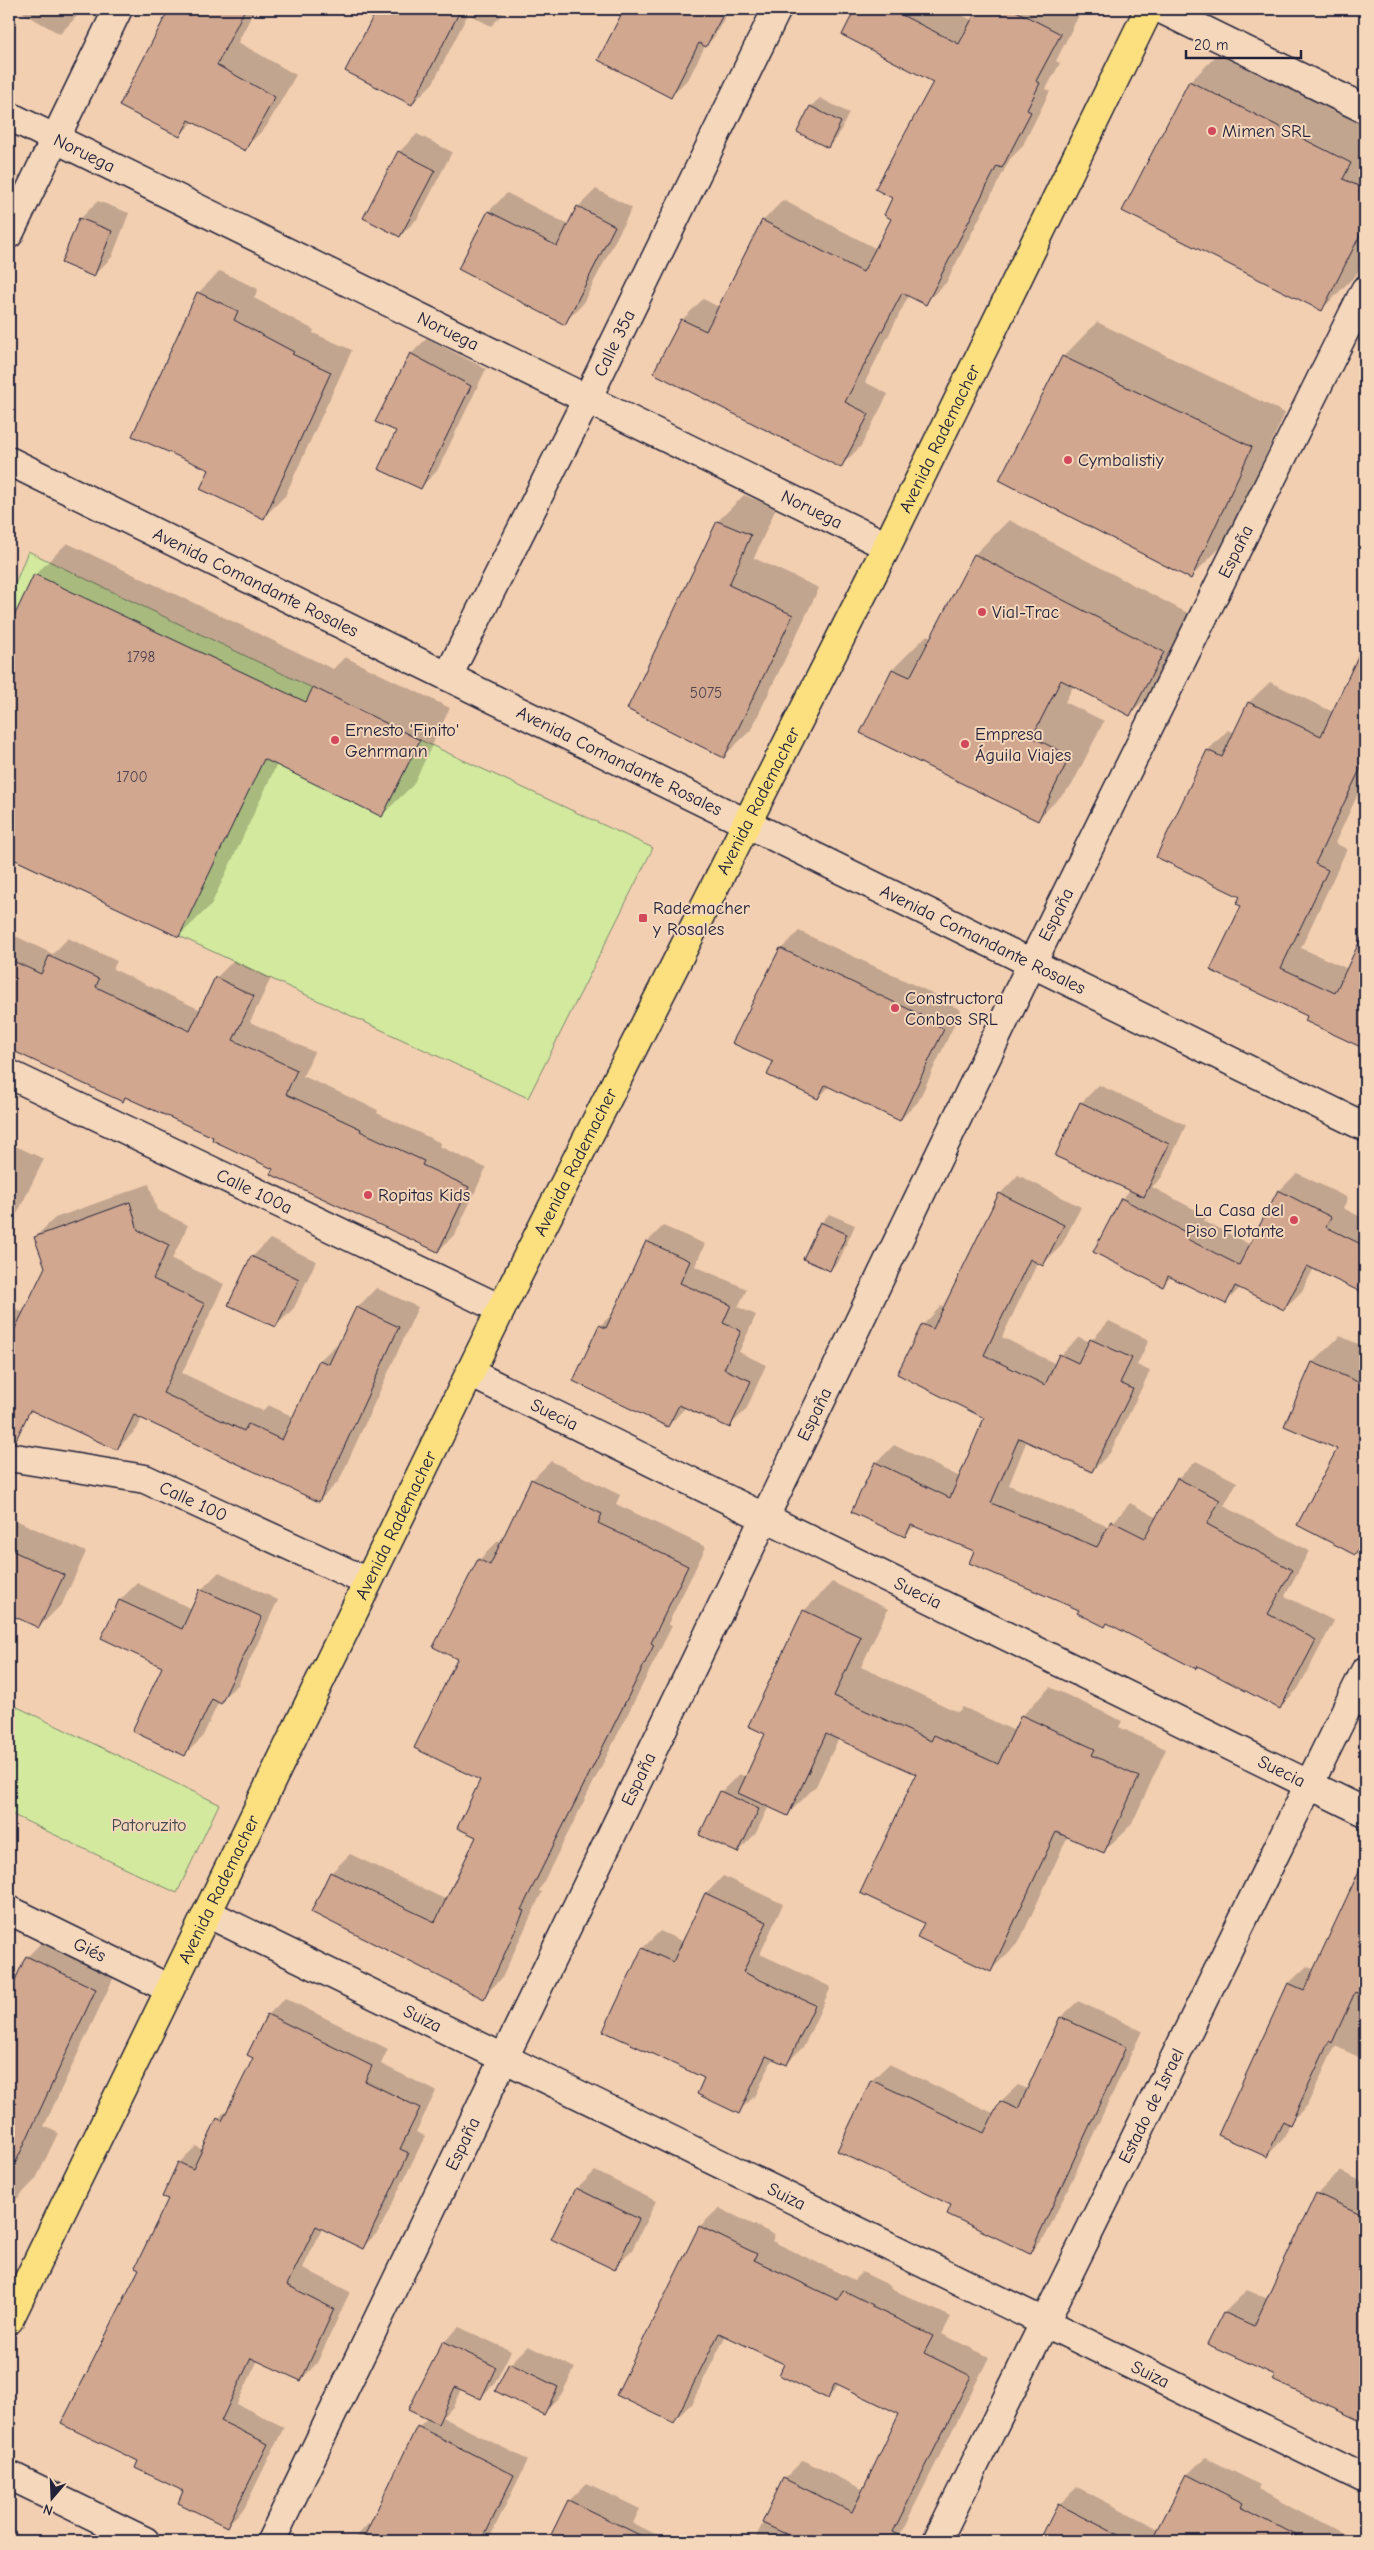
<svg xmlns="http://www.w3.org/2000/svg" width="1374" height="2550" viewBox="0 0 1374 2550" font-family="'Comic Neue',sans-serif">
<rect width="100%" height="100%" fill="#f3cfb2"/>
<filter id="ink" filterUnits="userSpaceOnUse"><feTurbulence type="fractalNoise" baseFrequency=".02" numOctaves="2"/><feDisplacementMap in="SourceGraphic" scale="10" xChannelSelector="R" yChannelSelector="G"/><feConvolveMatrix kernelMatrix="1 2 1 2 8 2 1 2 1" color-interpolation-filters="sRGB"/></filter>
<g filter="url(#ink)">
<g fill="#d2e99e" stroke="#7a866c">
<polygon points="28,551 420,740 653,848 528,1098 9,857 9,599"/>
<polygon points="9,1703 219,1804 177,1893 9,1813"/>
</g>
<g fill="#0003">
<polygon points="26,9 81,9 76,17 60,34 23,13"/>
<polygon points="170,9 255,9 238,42 296,75 266,127 244,149 194,121 180,135 121,105"/>
<polygon points="363,9 508,9 491,26 468,14 433,83 412,104 375,15"/>
<polygon points="630,9 655,9 680,22 687,9 729,9 714,37 705,46 689,78 671,96 621,18"/>
<polygon points="857,9 949,9 972,20 978,9 1071,9 1080,13 1056,61 1060,63 1046,89 1050,91 1022,147 1010,159 946,283 925,303 909,295 865,382 888,394 861,446 840,467 655,372 682,320 703,299 719,307 763,221 783,200 877,249 893,218 894,198 935,81 844,34"/>
<polygon points="1224,48 1365,119 1365,257 1356,275 1321,310 1190,82"/>
<polygon points="820,98 849,113 837,138 828,147 798,131 811,106"/>
<polygon points="417,134 452,152 418,218 400,236 399,152"/>
<polygon points="596,189 632,208 582,305 564,323 460,268 489,211 507,193 569,225 578,207"/>
<polygon points="98,201 129,213 112,257 94,275 80,219"/>
<polygon points="220,271 258,289 254,298 314,330 313,333 352,350 285,496 264,517 210,470 198,293"/>
<polygon points="1097,322 1285,413 1225,543 1190,578 1063,357"/>
<polygon points="427,338 486,369 437,471 421,487 411,354"/>
<polygon points="744,495 776,508 754,558 819,588 751,730 724,756 628,709 718,521"/>
<polygon points="1009,520 1197,618 1164,680 1130,714 1074,685 1065,702 1104,721 1072,785 1038,819 893,669 927,635 932,637 975,554"/>
<polygon points="67,543 333,669 345,657 450,708 413,785 381,816 277,764 211,905 179,936 9,855 9,630 35,575"/>
<polygon points="1365,664 1365,779 1335,843 1347,849 1301,948 1348,969 1358,949 1365,942 1365,1048 1306,1020 1309,1015 1242,905 1241,896 1157,857 1208,750 1228,730 1235,733 1249,702 1270,682 1333,712 1348,681"/>
<polygon points="799,931 938,996 937,998 961,1010 918,1102 900,1120 830,1086 818,1098 775,1062 781,949"/>
<polygon points="9,933 53,954 68,938 117,961 113,969 201,1010 216,978 234,960 271,978 250,1022 314,1052 303,1076 378,1110 377,1113 441,1143 439,1146 486,1168 456,1233 438,1251 215,1137 127,1096 122,1101 9,1049"/>
<polygon points="1099,1085 1186,1125 1162,1177 1152,1187 1207,1216 1204,1221 1251,1245 1279,1191 1297,1173 1348,1198 1343,1208 1365,1219 1365,1293 1314,1268 1302,1291 1284,1309 1241,1287 1226,1302 1172,1276 1163,1285 1122,1199 1131,1189 1081,1103"/>
<polygon points="9,1143 44,1159 17,1214 9,1222"/>
<polygon points="1018,1175 1081,1207 1061,1246 1043,1264 1038,1262 1002,1337 1056,1364 1061,1355 1079,1337 1090,1342 1109,1321 1149,1340 1137,1365 1150,1371 1110,1453 1092,1471 1027,1440 1009,1485 1109,1527 1130,1503 1158,1518 1178,1479 1196,1461 1237,1482 1224,1506 1309,1551 1285,1596 1334,1621 1298,1689 1280,1707 1198,1665 1108,1622 1105,1626 1081,1609 976,1550 915,1525 905,1536 876,1463 894,1445 960,1477 985,1417 923,1325 941,1306 945,1308 1000,1194"/>
<polygon points="149,1184 157,1210 188,1225 172,1259 224,1284 182,1373 263,1411 268,1405 294,1417 320,1360 340,1341 357,1308 376,1288 418,1307 339,1481 319,1501 142,1418 137,1429 117,1449 33,1410 26,1417 9,1409 9,1314 15,1308 24,1313 46,1267 35,1237 55,1218"/>
<polygon points="829,1214 855,1225 839,1261 830,1270 821,1223"/>
<polygon points="663,1226 705,1244 695,1266 747,1289 738,1307 756,1315 739,1352 766,1365 746,1410 729,1426 686,1407 668,1426 600,1326 616,1310 647,1242"/>
<polygon points="270,1239 316,1261 294,1308 276,1326 252,1257"/>
<polygon points="1340,1336 1365,1347 1365,1543 1354,1554 1343,1451 1285,1425 1313,1362"/>
<polygon points="551,1461 620,1495 616,1504 706,1547 668,1624 672,1626 539,1891 542,1892 502,1978 483,1997 331,1873 350,1854 447,1900 478,1837 482,1779 458,1659 479,1560 498,1541 502,1543 532,1480"/>
<polygon points="9,1517 86,1552 62,1604 39,1627 9,1612"/>
<polygon points="219,1572 278,1600 238,1685 219,1701 202,1738 184,1755 163,1666 103,1638 120,1600 137,1583 192,1609 202,1589"/>
<polygon points="832,1582 888,1609 861,1667 958,1712 963,1707 1015,1731 1022,1716 1050,1687 1122,1721 1119,1727 1166,1749 1132,1824 1103,1852 1068,1836 1019,1942 991,1970 926,1922 917,1773 839,1738 816,1786 788,1814 769,1806 756,1833 738,1852 721,1792 739,1774 747,1777 767,1734 804,1611"/>
<polygon points="1365,1874 1365,2060 1335,2046 1307,2106 1292,2120 1284,2138 1267,2156 1220,2134 1289,1983 1307,1966 1315,1970 1354,1885"/>
<polygon points="723,1876 783,1904 760,1954 831,1987 804,2046 786,2064 773,2058 756,2095 738,2112 706,2077 643,1948 660,1931 684,1942 706,1894"/>
<polygon points="52,1932 120,1964 44,2126 58,2133 36,2179 12,2204 9,2203 9,1996 27,1957"/>
<polygon points="285,1998 388,2049 381,2064 436,2091 416,2132 425,2136 379,2231 362,2248 322,2228 303,2268 350,2292 317,2363 301,2380 258,2360 237,2404 284,2427 244,2509 227,2525 185,2491 140,2461 141,2269 169,2199 179,2163 196,2146 203,2150 218,2119 231,2105 254,2057 249,2055 268,2015"/>
<polygon points="1078,2001 1142,2031 1046,2235 1030,2252 952,2204 839,2151 872,2080 889,2064 995,2114 1001,2101 1018,2085 1028,2089 1061,2017"/>
<polygon points="595,2171 656,2201 632,2250 614,2268 577,2189"/>
<polygon points="1340,2171 1365,2183 1365,2420 1274,2379 1276,2374 1224,2313 1247,2290 1268,2299 1317,2194"/>
<polygon points="719,2208 775,2235 772,2241 854,2280 862,2272 891,2286 890,2288 951,2317 942,2334 989,2357 897,2541 754,2541 784,2479 803,2460 864,2490 901,2414 840,2384 828,2397 786,2364 726,2335 692,2403 673,2422 618,2395 700,2226"/>
<polygon points="459,2327 511,2351 495,2383 480,2398 461,2389 453,2407 442,2417 528,2460 488,2541 352,2541 368,2524 371,2525 418,2427 428,2418 444,2342"/>
<polygon points="528,2346 575,2368 561,2395 543,2413 510,2364"/>
<polygon points="1205,2457 1260,2485 1258,2489 1346,2535 1342,2541 1040,2541 1059,2505 1077,2487 1159,2529 1187,2475"/>
<polygon points="587,2483 640,2509 633,2523 670,2541 549,2541 569,2501"/>
<polygon points="10,2530 32,2541 9,2541"/>
</g>
<g fill="#d1a790" stroke="#22223b">
<polygon points="169,9 245,9 217,65 275,97 245,151 189,120 180,137 119,106"/>
<polygon points="377,9 461,9 412,105 345,71"/>
<polygon points="624,9 726,9 706,47 699,43 671,98 598,60"/>
<polygon points="855,9 890,9 959,44 977,9 1012,9 1061,34 1036,81 1040,83 1027,110 1031,112 1002,168 997,166 926,305 902,293 845,402 869,414 841,468 653,373 681,319 706,331 762,220 863,272 891,219 884,215 892,198 875,189 933,82 842,35"/>
<polygon points="1189,81 1351,163 1343,179 1365,189 1365,225 1322,311 1122,211"/>
<polygon points="810,106 841,122 828,148 797,132"/>
<polygon points="398,151 435,170 400,237 363,218"/>
<polygon points="577,206 615,226 565,325 458,269 488,211 557,246"/>
<polygon points="79,218 112,231 94,277 61,263"/>
<polygon points="197,292 238,311 234,320 294,352 292,354 331,372 264,519 200,489 209,470 132,436"/>
<polygon points="410,353 471,386 421,489 378,469 396,431 375,422"/>
<polygon points="1062,356 1252,447 1191,579 999,480"/>
<polygon points="717,521 751,535 729,585 793,615 724,758 627,709"/>
<polygon points="974,554 1164,652 1130,716 1061,680 1032,737 1070,756 1038,821 860,733 892,669 910,677"/>
<polygon points="34,574 306,702 313,687 420,740 382,817 264,759 179,937 9,857 9,627"/>
<polygon points="1365,641 1365,759 1315,864 1328,870 1281,968 1335,993 1365,930 1365,1049 1305,1021 1307,1016 1210,970 1241,906 1236,904 1240,897 1156,857 1207,750 1222,757 1248,702 1321,736"/>
<polygon points="780,948 921,1015 920,1017 944,1029 900,1121 825,1085 818,1099 767,1075 773,1062 732,1043"/>
<polygon points="49,956 99,979 96,987 190,1031 215,977 254,996 233,1040 297,1070 286,1094 361,1129 360,1131 424,1161 422,1165 469,1187 438,1252 270,1174 273,1169 212,1140 213,1137 125,1097 123,1102 9,1049 9,959 41,974"/>
<polygon points="1080,1102 1169,1144 1144,1197 1055,1156"/>
<polygon points="1278,1190 1331,1217 1326,1227 1365,1246 1365,1294 1307,1266 1284,1310 1235,1286 1226,1304 1168,1276 1163,1287 1093,1252 1121,1198 1189,1234 1187,1239 1239,1265"/>
<polygon points="999,1193 1064,1225 1043,1266 1030,1259 984,1355 1045,1385 1059,1354 1078,1363 1090,1339 1132,1358 1120,1383 1133,1389 1092,1472 1019,1438 991,1503 1097,1547 1111,1521 1145,1538 1177,1478 1220,1500 1207,1524 1292,1570 1268,1614 1316,1640 1280,1709 1198,1666 1196,1669 1107,1623 1105,1627 1077,1613 1079,1610 969,1563 974,1551 911,1525 905,1537 851,1512 875,1462 950,1498 984,1418 897,1374 922,1324 933,1329"/>
<polygon points="130,1202 138,1230 169,1245 153,1279 205,1304 163,1393 244,1431 248,1424 282,1440 319,1360 329,1364 356,1307 399,1327 319,1502 134,1415 117,1450 30,1410 15,1442 9,1442 9,1341 45,1267 34,1237"/>
<polygon points="820,1222 847,1234 830,1271 803,1259"/>
<polygon points="646,1241 690,1261 680,1283 731,1305 723,1323 741,1331 724,1369 751,1381 730,1428 679,1405 668,1427 573,1381 599,1325 606,1328"/>
<polygon points="251,1256 299,1279 276,1327 228,1305"/>
<polygon points="1312,1362 1365,1385 1365,1534 1355,1555 1297,1525 1337,1449 1284,1426"/>
<polygon points="531,1479 602,1514 598,1523 688,1566 651,1643 654,1645 521,1910 524,1911 484,1999 311,1912 330,1872 435,1922 476,1837 457,1828 480,1780 414,1748 457,1659 433,1647 478,1559 490,1565"/>
<polygon points="9,1549 64,1575 39,1628 9,1614"/>
<polygon points="200,1589 262,1617 221,1704 212,1699 185,1756 132,1731 162,1667 101,1638 119,1600 182,1629"/>
<polygon points="803,1610 861,1637 834,1696 931,1741 934,1735 998,1764 1021,1715 1095,1749 1092,1755 1139,1777 1104,1853 1056,1832 991,1972 917,1937 924,1923 860,1893 916,1774 826,1734 788,1816 738,1793 765,1734 748,1726"/>
<polygon points="720,1791 759,1809 738,1853 699,1835"/>
<polygon points="1365,1858 1365,1997 1355,1992 1332,2043 1329,2041 1290,2125 1283,2121 1267,2157 1218,2135 1288,1983 1304,1990"/>
<polygon points="705,1893 767,1922 743,1972 815,2005 787,2065 766,2056 739,2114 697,2094 704,2078 603,2031 642,1948 673,1962"/>
<polygon points="26,1956 96,1989 9,2177 9,1993"/>
<polygon points="267,2014 372,2066 365,2081 420,2108 400,2149 409,2153 363,2249 316,2226 287,2285 334,2309 301,2381 251,2358 221,2421 268,2444 227,2527 178,2503 183,2491 135,2468 138,2461 61,2424 139,2269 135,2267 168,2199 162,2197 178,2162 193,2169 217,2118 222,2121 253,2058 247,2055"/>
<polygon points="1060,2017 1126,2047 1030,2254 947,2214 951,2205 837,2151 871,2080 984,2133 1000,2101 1018,2109"/>
<polygon points="576,2188 639,2219 615,2270 551,2239"/>
<polygon points="1316,2193 1365,2216 1365,2423 1272,2380 1275,2375 1207,2344 1223,2312 1254,2326"/>
<polygon points="699,2226 757,2254 754,2260 838,2300 843,2290 873,2305 872,2307 933,2336 924,2353 971,2376 893,2532 912,2541 801,2541 762,2523 783,2478 852,2512 899,2414 835,2383 828,2399 779,2375 784,2364 719,2333 674,2423 616,2395"/>
<polygon points="443,2341 496,2367 481,2399 455,2387 438,2424 408,2410"/>
<polygon points="509,2363 558,2387 544,2415 495,2391"/>
<polygon points="417,2426 514,2475 482,2541 362,2541"/>
<polygon points="1186,2474 1243,2503 1241,2507 1306,2541 1152,2541"/>
<polygon points="568,2500 652,2541 548,2541"/>
<polygon points="1058,2504 1130,2541 1039,2541"/>
</g>
<g fill="none" stroke-linecap="round" stroke-linejoin="round">
<defs>
<g id="minor">
<polyline points="1161,9 1365,109"/>
<path id="s1" d="M 9,116 L 887,546"/>
<polyline points="9,234 118,9"/>
<path id="s2" d="M 448,676 L 587,399 L 777,9"/>
<path id="s3" d="M 9,1074 L 501,1309"/>
<path id="s4" d="M 470,1373 L 1365,1812"/>
<path id="s5" d="M 9,1457 L 145,1479 L 368,1582"/>
<path id="s6" d="M 9,1910 L 170,1989"/>
<path id="s7" d="M 207,1913 L 1365,2479"/>
<polyline points="9,2475 145,2541"/>
<path id="s8" d="M 271,2541 L 1032,963 L 1365,290"/>
<path id="s9" d="M 937,2541 L 1365,1671"/>
</g>
<g id="secondary">
<path id="s10" d="M 9,461 L 1365,1127"/>
</g>
<g id="primary">
<path id="s11" d="M 9,2320 L 501,1309 L 887,546 L 1149,9"/>
</g>
</defs>
<use href="#minor" stroke="#22223b" stroke-width="31"/>
<use href="#secondary" stroke="#22223b" stroke-width="31"/>
<use href="#primary" stroke="#22223b" stroke-width="31"/>
<use href="#minor" stroke="#f5d7bb" stroke-width="28"/>
<use href="#secondary" stroke="#f5d7bb" stroke-width="28"/>
<use href="#primary" stroke="#fce080" stroke-width="28"/>
</g>
</g>
<g fill="#d1495b" stroke="#f5d7bb" stroke-width="2">
<circle cx="1212" cy="131" r="5"/>
<circle cx="1068" cy="460" r="5"/>
<circle cx="982" cy="612" r="5"/>
<circle cx="335" cy="740" r="5"/>
<circle cx="965" cy="744" r="5"/>
<rect x="638" y="913" width="10" height="10" rx="2.5"/>
<circle cx="895" cy="1008" r="5"/>
<circle cx="368" cy="1195" r="5"/>
<circle cx="1294" cy="1220" r="5"/>
</g>
<g text-anchor="middle" stroke-width="4" stroke-linejoin="round" paint-order="stroke">
<g font-size="15" fill="#4e4350">
<text x="141" y="662">1798</text>
<text x="706" y="698">5075</text>
<text x="132" y="782">1700</text>
</g>
<g font-size="18" fill="#22223b" stroke="#f5d7bb" text-anchor="start">
<text x="1222" y="137">Mimen SRL</text>
<text x="1078" y="466">Cymbalistiy</text>
<text x="992" y="618">Vial-Trac</text>
<text x="345" y="736">Ernesto 'Finito'<tspan x="345" dy="21">Gehrmann</tspan></text>
<text x="975" y="740">Empresa<tspan x="975" dy="21">Águila Viajes</tspan></text>
<text x="653" y="914">Rademacher<tspan x="653" dy="21">y Rosales</tspan></text>
<text x="905" y="1004">Constructora<tspan x="905" dy="21">Conbos SRL</tspan></text>
<text x="378" y="1201">Ropitas Kids</text>
<text x="1284" y="1216" text-anchor="end">La Casa del<tspan x="1284" dy="21">Piso Flotante</tspan></text>
</g>
<g font-size="18" fill="#22223b" stroke="#f5d7bb">
<text dy="6" stroke="none"><textPath href="#s1" startOffset="84">Noruega</textPath></text>
<text dy="6" stroke="none"><textPath href="#s1" startOffset="489">Noruega</textPath></text>
<text dy="6" stroke="none"><textPath href="#s2" startOffset="372">Calle 35a</textPath></text>
<text dy="6" stroke="none"><textPath href="#s11" startOffset="2099">Avenida Rademacher</textPath></text>
<text dy="6" stroke="none"><textPath href="#s1" startOffset="894">Noruega</textPath></text>
<text dy="6" stroke="none"><textPath href="#s8" startOffset="2211">España</textPath></text>
<text dy="6" stroke="none"><textPath href="#s10" startOffset="275">Avenida Comandante Rosales</textPath></text>
<text dy="6" stroke="none"><textPath href="#s10" startOffset="680">Avenida Comandante Rosales</textPath></text>
<text dy="6" stroke="none"><textPath href="#s11" startOffset="1694">Avenida Rademacher</textPath></text>
<text dy="6" stroke="none"><textPath href="#s8" startOffset="1806">España</textPath></text>
<text dy="6" stroke="none"><textPath href="#s10" startOffset="1085">Avenida Comandante Rosales</textPath></text>
<text dy="6" stroke="none"><textPath href="#s11" startOffset="1289">Avenida Rademacher</textPath></text>
<text dy="6" stroke="none"><textPath href="#s3" startOffset="272">Calle 100a</textPath></text>
<text dy="6" stroke="none"><textPath href="#s4" startOffset="94">Suecia</textPath></text>
<text dy="6" stroke="none"><textPath href="#s8" startOffset="1251">España</textPath></text>
<text dy="6" stroke="none"><textPath href="#s5" startOffset="191">Calle 100</textPath></text>
<text dy="6" stroke="none"><textPath href="#s11" startOffset="884">Avenida Rademacher</textPath></text>
<text dy="6" stroke="none"><textPath href="#s4" startOffset="499">Suecia</textPath></text>
<text dy="6" stroke="none"><textPath href="#s4" startOffset="904">Suecia</textPath></text>
<text dy="6" stroke="none"><textPath href="#s8" startOffset="846">España</textPath></text>
<text dy="6" stroke="none"><textPath href="#s11" startOffset="479">Avenida Rademacher</textPath></text>
<text dy="6" stroke="none"><textPath href="#s6" startOffset="90">Giés</textPath></text>
<text dy="6" stroke="none"><textPath href="#s7" startOffset="240">Suiza</textPath></text>
<text dy="6" stroke="none"><textPath href="#s9" startOffset="485">Estado de Israel</textPath></text>
<text dy="6" stroke="none"><textPath href="#s8" startOffset="441">España</textPath></text>
<text dy="6" stroke="none"><textPath href="#s7" startOffset="645">Suiza</textPath></text>
<text dy="6" stroke="none"><textPath href="#s7" startOffset="1050">Suiza</textPath></text>
</g>
<g font-size="18" fill="#454a4f" stroke="#f5d7bb">
<text x="149" y="1831">Patoruzito</text>
</g>
</g>
<rect width="1374" height="2550" fill="none" stroke="#f5d7bb" stroke-width="30"/>
<rect x="15" y="15" width="1344" height="2520" fill="none" stroke="#22223b" stroke-width="2" filter="url(#ink)"/>
<g transform="translate(52 2498) rotate(199)" stroke="#f5d7bb" stroke-width="4" paint-order="stroke">
<path d="M0-4L9 19L0 12L-9 19Z" fill="#22223b"/>
<text y="-8" font-size="14" font-weight="bold" text-anchor="middle" fill="#22223b">N</text>
</g>
<path d="M1186 50v8h115v-8" fill="none" stroke="#22223b" stroke-width="2.5"/>
<text x="1194" y="50" font-size="15" fill="#22223b" stroke="#f5d7bb" stroke-width="4" paint-order="stroke">20 m</text>
</svg>
